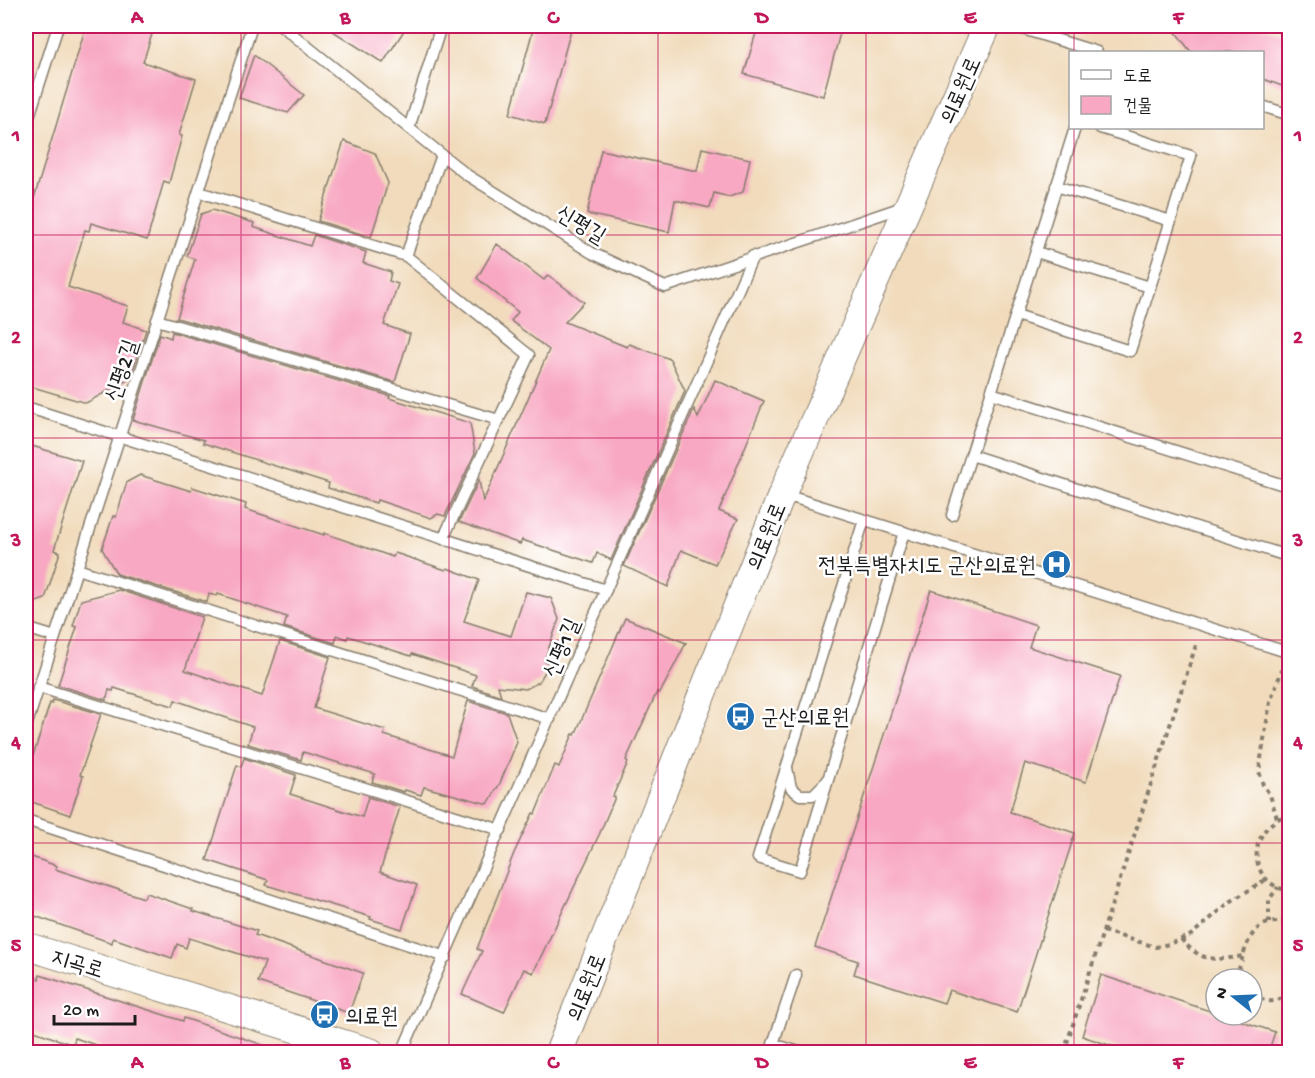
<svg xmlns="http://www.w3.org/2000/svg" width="1315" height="1078" viewBox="0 0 1315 1078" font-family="'Gochi Hand','Poor Story',sans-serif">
<rect width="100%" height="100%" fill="#fff"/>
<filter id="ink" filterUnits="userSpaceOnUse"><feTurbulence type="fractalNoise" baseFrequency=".0167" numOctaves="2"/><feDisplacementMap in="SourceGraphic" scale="12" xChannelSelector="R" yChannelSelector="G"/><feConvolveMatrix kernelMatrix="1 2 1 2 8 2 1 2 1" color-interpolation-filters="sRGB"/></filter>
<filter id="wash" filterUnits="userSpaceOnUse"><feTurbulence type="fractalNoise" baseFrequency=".008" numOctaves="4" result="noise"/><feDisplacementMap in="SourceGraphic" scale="24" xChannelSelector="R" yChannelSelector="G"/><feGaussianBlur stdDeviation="1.35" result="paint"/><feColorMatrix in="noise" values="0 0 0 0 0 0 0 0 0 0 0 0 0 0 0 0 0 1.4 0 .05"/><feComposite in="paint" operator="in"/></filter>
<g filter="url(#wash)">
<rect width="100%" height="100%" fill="#f1dbbc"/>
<g id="blocks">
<g fill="#f8a8c2">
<polygon points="86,26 135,26 153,31 143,62 196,79 179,135 182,136 169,183 164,181 147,240 91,223 89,231 85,230 68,287 128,306 123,322 146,330 130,379 86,403 26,385 26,225"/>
<polygon points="325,26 407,26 383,63"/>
<polygon points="534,26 572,26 545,124 510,114"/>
<polygon points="758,26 842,26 823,96 744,74"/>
<polygon points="1171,26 1260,26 1290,36 1290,89 1263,79 1263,52 1191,52"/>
<polygon points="254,55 304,95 288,113 239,98"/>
<polygon points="344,141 375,153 388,183 371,237 318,221"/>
<polygon points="702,148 750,159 743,192 729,197 714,193 710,208 675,200 669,232 587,214 601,150 697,171"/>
<polygon points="212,210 254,223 253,227 310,246 314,235 366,252 363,263 391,272 389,281 398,284 384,325 410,334 395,382 177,318 195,259 187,256 201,214"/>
<polygon points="497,244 544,280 548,275 584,302 565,322 627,347 629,344 670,359 685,391 611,560 597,553 593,563 522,540 520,544 459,522 479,480 483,502 549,350 511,321 518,312 477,278"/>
<polygon points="172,332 390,396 389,398 470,423 475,453 445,516 438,514 431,518 377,500 376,503 328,488 329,483 203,443 204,440 133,420 160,334 171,338"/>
<polygon points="715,380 764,401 719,511 738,519 715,564 681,550 668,587 624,566 694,409 698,418"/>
<polygon points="32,446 82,461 54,550 60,552 45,599 26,606 26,466"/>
<polygon points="140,475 191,491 192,487 246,504 245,509 324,535 324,533 393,557 395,553 446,570 447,568 479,580 464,621 511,636 526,592 551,598 559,619 544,661 550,663 539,682 526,689 498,686 501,696 472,686 476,675 412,654 411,656 348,636 347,639 337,635 335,643 284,627 287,617 218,594 217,596 209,594 207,602 117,574 102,549 113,516 116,517 127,482"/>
<polygon points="119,590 202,617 185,670 262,696 280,641 330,657 314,708 385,730 384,735 452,756 468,701 507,713 517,742 500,783 488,804 424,787 421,795 405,790 404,792 372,782 375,774 303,752 301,760 248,744 253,727 175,700 173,706 114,688 113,691 109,690 106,700 58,685 77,627 73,626 81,600"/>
<polygon points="931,590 1036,625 1029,647 1120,676 1086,782 1025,763 1010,812 1075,833 1017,1012 949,990 944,1003 854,974 858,961 815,947"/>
<polygon points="625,618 686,643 660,693 657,692 626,760 628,762 613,796 615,797 599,835 533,973 524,969 504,1012 462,994 482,951 477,949 514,853 533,813 535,814 555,765 559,767 573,734 575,735"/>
<polygon points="53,700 101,714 80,775 83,776 70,815 26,800 26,778 50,703 52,704"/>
<polygon points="244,758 296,775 290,794 362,817 368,797 400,807 380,872 417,885 402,929 370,919 371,917 266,885 268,880 207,860 237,765 241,767"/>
<polygon points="26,855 57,866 55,869 144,898 146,893 193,909 193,911 257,931 255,935 363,973 349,1013 258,982 265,962 189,938 186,948 177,944 172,958 113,938 112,943 26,913"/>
<polygon points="26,975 39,979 40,975 183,1021 184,1018 272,1048 271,1053 119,1053 75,1038 73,1045 26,1028"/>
<polygon points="1101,975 1216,1013 1216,1015 1223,1015 1275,1032 1268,1053 1133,1053 1082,1036"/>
</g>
</g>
</g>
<g filter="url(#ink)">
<use href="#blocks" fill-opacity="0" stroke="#867c6c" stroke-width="1.5"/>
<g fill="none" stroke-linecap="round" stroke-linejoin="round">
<defs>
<g id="service">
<polyline points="282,26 467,175 592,253 665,287 903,207"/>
<polyline points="1013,26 1097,52"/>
<polyline points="1262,106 1290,115"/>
<polyline points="26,126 58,26"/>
<polyline points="409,128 441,26"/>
<polyline points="1075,128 991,393 1290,487"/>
<polyline points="1056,186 1171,221"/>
<polyline points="199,192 406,256 529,355 443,539"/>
<polyline points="1036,252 1150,287"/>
<polyline points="406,256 442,155"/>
<polyline points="1016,315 1130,351 1191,156 1100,128"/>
<polyline points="157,320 499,420"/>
<polyline points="991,393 971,455 1290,557"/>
<polyline points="26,407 606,590"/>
<polyline points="782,494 1290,653"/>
<polyline points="952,515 971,455"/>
<polyline points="864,520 758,858 800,871 904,532"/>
<polyline points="77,569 550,719"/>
<polyline points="26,628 55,637"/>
<polyline points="38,687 501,830"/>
<polyline points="26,727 252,26"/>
<polyline points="787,768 791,788 800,795 813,795 825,783"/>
<polyline points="26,820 446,957"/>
<polyline points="796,975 773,1044 799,1052"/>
<polyline points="402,1052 753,256"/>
</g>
<g id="tertiary">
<polyline points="26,946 371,1052"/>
<polyline points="559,1052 782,494 987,26"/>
</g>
</defs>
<use href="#service" stroke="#867c6c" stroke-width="13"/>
<use href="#tertiary" stroke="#867c6c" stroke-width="29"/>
<g stroke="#867c6c" stroke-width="4" stroke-dasharray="4.5 4.5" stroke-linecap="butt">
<path d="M 1290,814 C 1245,827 1246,884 1290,891"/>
<polyline points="1277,818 1270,795 1263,785 1259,771 1270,702 1282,670"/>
<polyline points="1269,923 1269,900 1278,887"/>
<polyline points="1103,931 1156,947 1169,944 1191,935 1230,902 1267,879"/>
<path d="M 1181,939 C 1201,962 1214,961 1243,956"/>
<path d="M 1238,979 L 1237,974 C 1248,944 1249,916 1290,923"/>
<path d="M 1252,995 C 1269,1002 1276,1006 1290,990"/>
<polyline points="1064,1052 1197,642"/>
</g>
<use href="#service" stroke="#fff" stroke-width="10"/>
<use href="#tertiary" stroke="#fff" stroke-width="27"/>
</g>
</g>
<path fill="none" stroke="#c2185b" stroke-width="1.5" stroke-opacity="0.55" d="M 241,26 L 241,1052M 449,26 L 449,1052M 658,26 L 658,1052M 866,26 L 866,1052M 1074,26 L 1074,52M 1074,128 L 1074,1052M 26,235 L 1290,235M 26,438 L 1290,438M 26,640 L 1290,640M 26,843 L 1290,843"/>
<defs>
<symbol id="hospital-disc" viewBox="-11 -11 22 22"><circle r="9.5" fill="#1f6fb2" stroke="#fff"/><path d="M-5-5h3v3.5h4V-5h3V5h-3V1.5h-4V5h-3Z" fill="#fff"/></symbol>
<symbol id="bus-disc" viewBox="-11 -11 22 22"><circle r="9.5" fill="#1f6fb2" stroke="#fff"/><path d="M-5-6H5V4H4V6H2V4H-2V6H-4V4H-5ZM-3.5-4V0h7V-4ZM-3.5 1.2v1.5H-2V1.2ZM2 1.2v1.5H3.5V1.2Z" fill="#fff"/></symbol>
</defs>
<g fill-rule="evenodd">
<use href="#hospital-disc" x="1040" y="548" width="33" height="33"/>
<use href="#bus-disc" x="724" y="700" width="33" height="33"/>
<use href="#bus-disc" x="308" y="998" width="33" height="33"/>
</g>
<g text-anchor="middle" stroke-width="5" stroke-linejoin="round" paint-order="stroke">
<g font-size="22" fill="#1c1c1c" stroke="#fff">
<text transform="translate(959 90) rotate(-66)" y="8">의료원로</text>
<text transform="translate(582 223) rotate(31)" y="8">신평길</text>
<text transform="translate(120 370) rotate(-72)" y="8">신평2길</text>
<text transform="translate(765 536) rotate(-68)" y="8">의료원로</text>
<text transform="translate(560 647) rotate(-67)" y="8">신평1길</text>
<text transform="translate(78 962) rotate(17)" y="8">지곡로</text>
<text transform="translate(585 987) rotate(-68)" y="8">의료원로</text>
</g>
<g font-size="22" fill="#1c1c1c" stroke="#fff" text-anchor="start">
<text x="1036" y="572" text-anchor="end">전북특별자치도 군산의료원</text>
<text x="761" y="724">군산의료원</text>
<text x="345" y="1023">의료원</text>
</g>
</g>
<rect width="1315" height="1078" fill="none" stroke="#fff" stroke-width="66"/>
<rect x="1069" y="51" width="195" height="78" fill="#ffffff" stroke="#a4a4a4" stroke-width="1.5"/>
<rect x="1081" y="70" width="30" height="9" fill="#ffffff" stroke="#a4a4a4" stroke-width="1.5"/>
<text x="1123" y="81" font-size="18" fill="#1c1c1c">도로</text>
<rect x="1081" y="96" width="30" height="18" fill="#f8a8c2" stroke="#a4a4a4" stroke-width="1.5"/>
<text x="1123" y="111" font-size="18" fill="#1c1c1c">건물</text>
<g transform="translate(1234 997) rotate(288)"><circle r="28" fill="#ffffff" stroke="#a4a4a4" stroke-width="1.5"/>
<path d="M0-4.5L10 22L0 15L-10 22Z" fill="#1f6fb2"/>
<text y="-9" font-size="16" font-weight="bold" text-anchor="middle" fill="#1c1c1c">N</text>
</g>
<path d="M54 1015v9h81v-9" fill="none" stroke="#1c1c1c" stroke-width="3"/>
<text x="63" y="1015" font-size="18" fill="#1c1c1c" stroke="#ffffff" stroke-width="4.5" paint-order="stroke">20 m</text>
<rect x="33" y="33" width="1249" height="1012" fill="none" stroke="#c2185b" stroke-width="2"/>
<g font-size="20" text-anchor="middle" font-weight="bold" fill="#c2185b">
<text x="137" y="23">A</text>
<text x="345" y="23">B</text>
<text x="553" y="23">C</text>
<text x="762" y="23">D</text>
<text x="970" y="23">E</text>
<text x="1178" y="23">F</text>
<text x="16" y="141">1</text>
<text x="1298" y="141">1</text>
<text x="16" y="343">2</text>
<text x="1298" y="343">2</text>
<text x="16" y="546">3</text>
<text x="1298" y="546">3</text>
<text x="16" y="748">4</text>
<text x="1298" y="748">4</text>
<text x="16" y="951">5</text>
<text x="1298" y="951">5</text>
<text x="137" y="1068">A</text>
<text x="345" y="1068">B</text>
<text x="553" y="1068">C</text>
<text x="762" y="1068">D</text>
<text x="970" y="1068">E</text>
<text x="1178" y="1068">F</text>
</g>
</svg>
